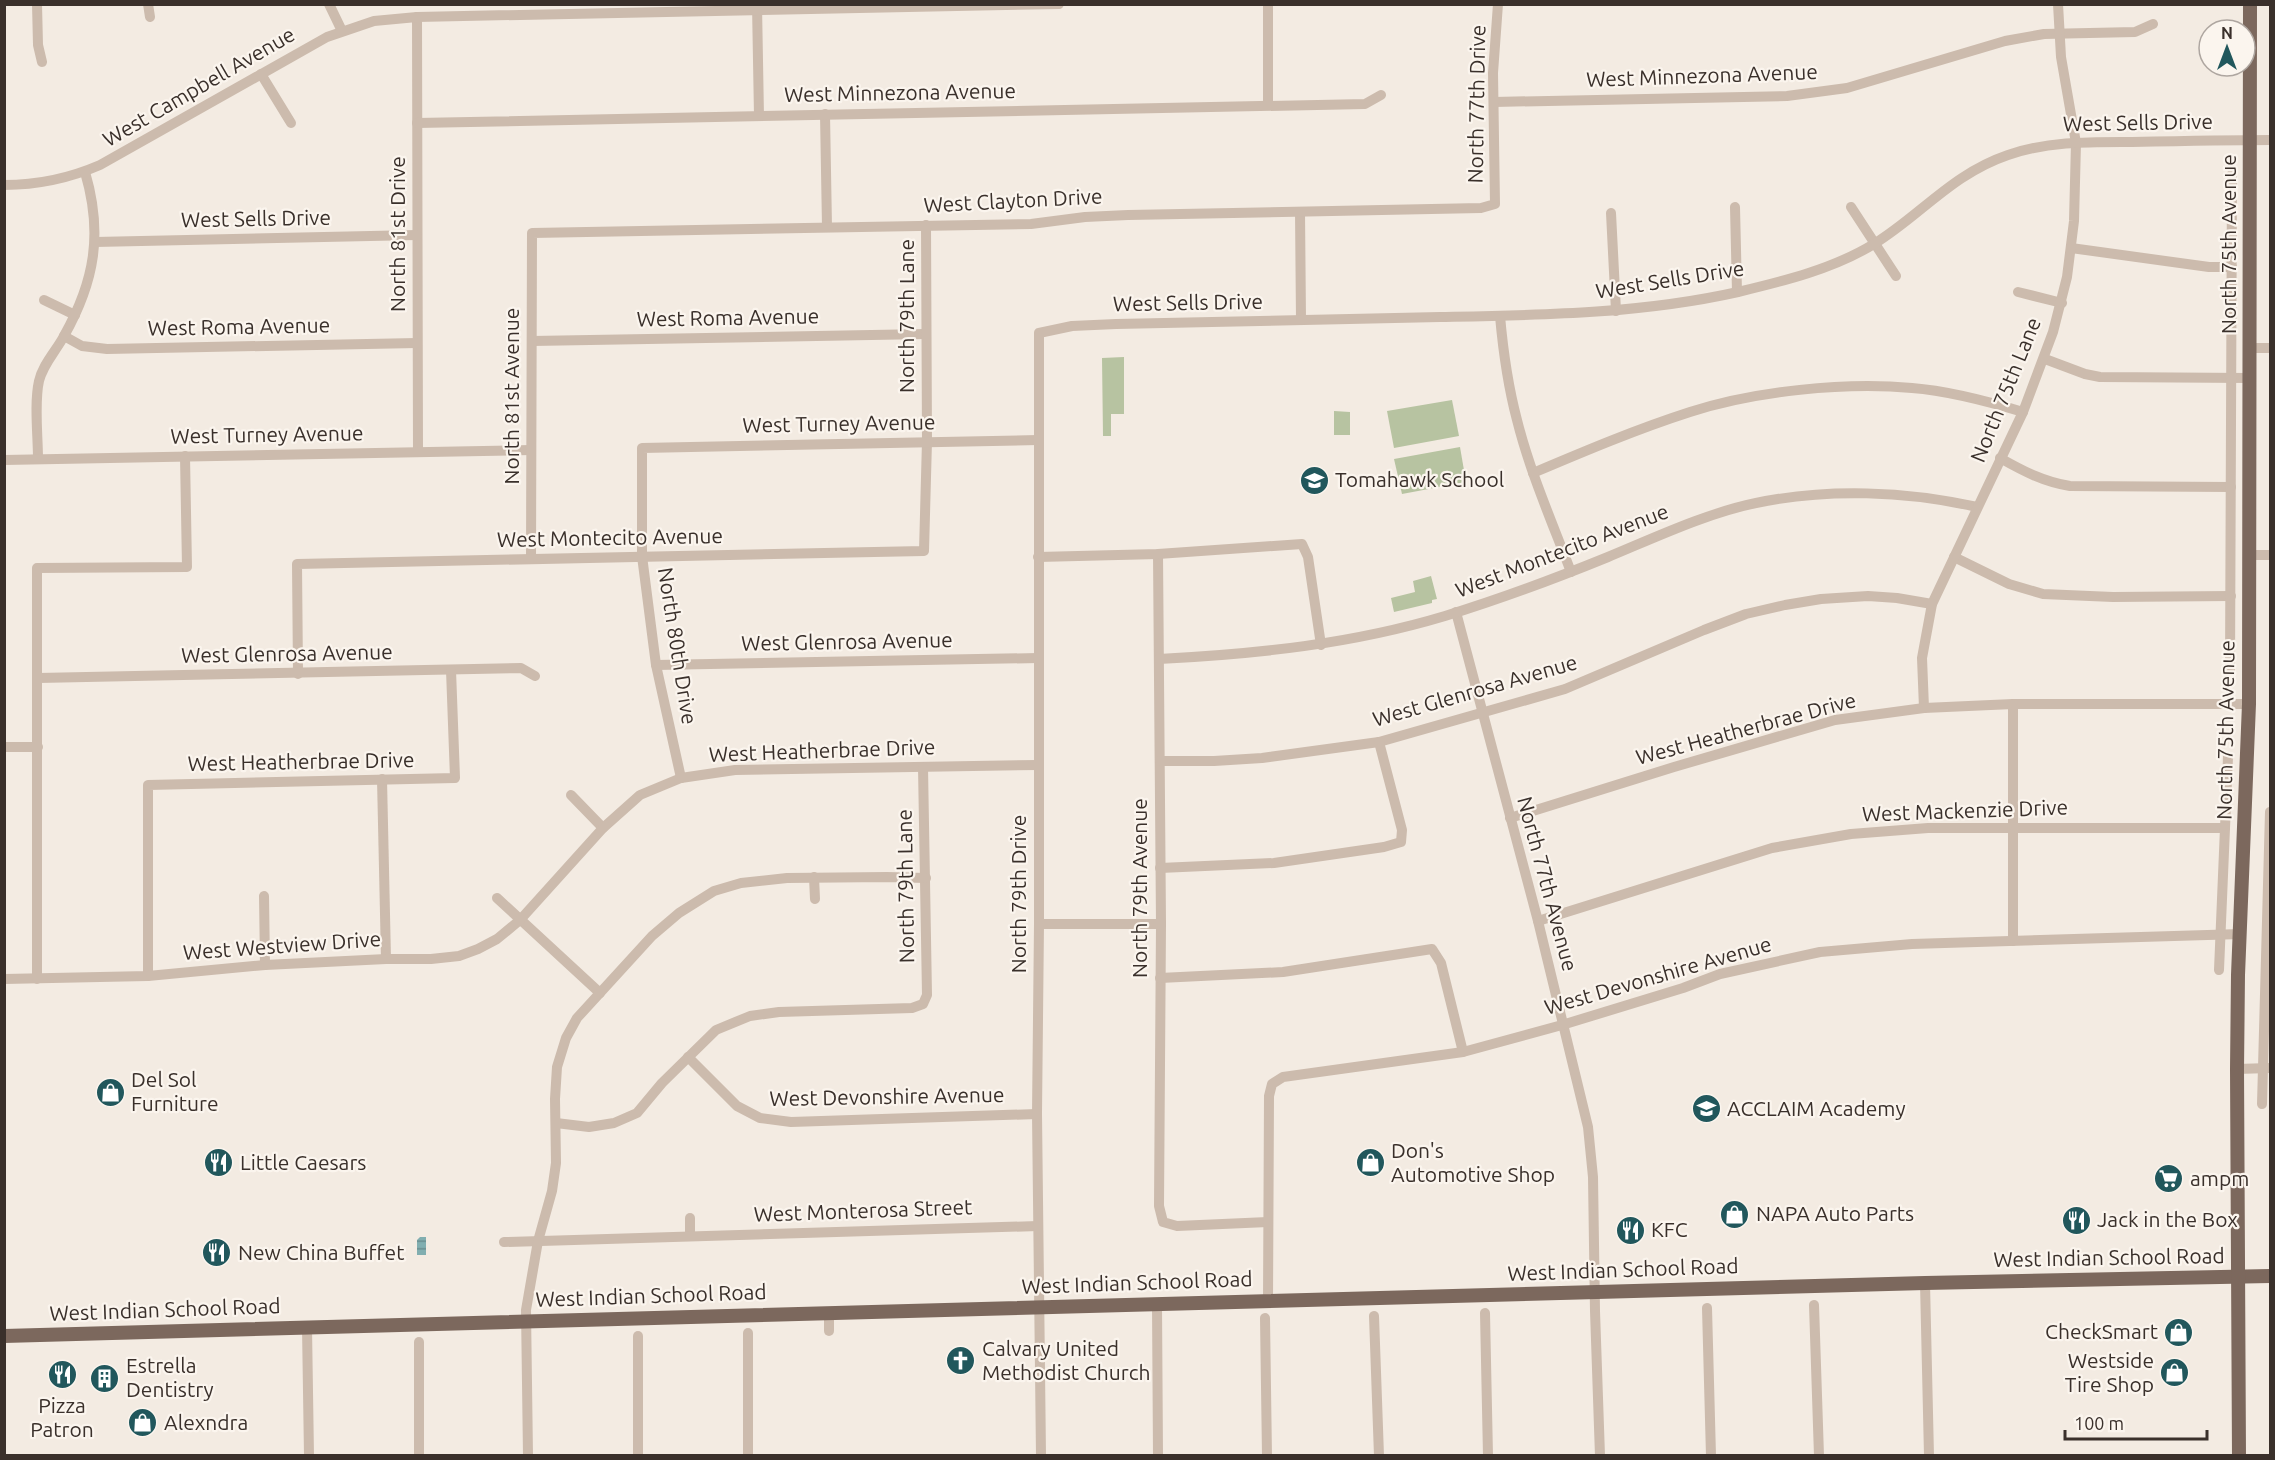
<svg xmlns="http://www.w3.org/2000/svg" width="2275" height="1460" viewBox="0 0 2275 1460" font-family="Ubuntu,sans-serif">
<defs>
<pattern id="water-rules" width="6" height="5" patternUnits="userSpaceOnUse" patternTransform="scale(1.5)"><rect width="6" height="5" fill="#81aeb0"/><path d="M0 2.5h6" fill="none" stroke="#6b8e8f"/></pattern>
</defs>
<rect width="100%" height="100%" fill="#f3ebe2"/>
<g fill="#b7c3a1">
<polygon points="1124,357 1124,414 1111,414 1111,436 1103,436 1102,358"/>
<polygon points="1452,400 1459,436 1394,448 1387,411"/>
<polygon points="1334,411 1350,412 1350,435 1334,435"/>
<polygon points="1460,447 1466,482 1402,494 1394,459"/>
<polygon points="1431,576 1437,599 1432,600 1432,603 1394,612 1391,598 1415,592 1413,581"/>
</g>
<polygon fill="url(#water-rules)" points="420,1237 426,1237 426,1255 417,1255 417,1240"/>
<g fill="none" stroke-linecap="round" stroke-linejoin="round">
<g stroke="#ccbbad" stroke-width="10">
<polyline points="37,4 38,45 42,62"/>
<polyline points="148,4 150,17"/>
<polyline points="329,4 342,31"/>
<polyline points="1268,4 1268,105"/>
<polyline points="757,5 759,116"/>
<polyline points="417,17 418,452"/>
<polyline points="261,74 291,123"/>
<polyline points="1494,102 1787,96 1847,88 2005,41 2044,34 2135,32 2153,24"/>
<polyline points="825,114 827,227"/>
<polyline points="417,123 1365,104 1381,95"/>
<path d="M 4,185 C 37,185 70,178 100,165 L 327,37 L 374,21 L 417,17 L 1059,4"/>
<polyline points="1735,207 1737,292"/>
<polyline points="1851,207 1896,276"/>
<polyline points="1300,212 1301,320"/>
<polyline points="1611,213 1616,311"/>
<polyline points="95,242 417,235"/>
<polyline points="2071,248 2209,267 2232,267"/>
<polyline points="2018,292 2062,303"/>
<polyline points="44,300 75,315"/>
<path d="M 1500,316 C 1503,350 1508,386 1517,420 C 1530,472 1552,522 1571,572"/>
<polyline points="64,336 82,346 107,349 417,343"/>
<polyline points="532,341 926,334"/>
<polyline points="2250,348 2270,348"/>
<polyline points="2045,359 2085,374 2100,377 2249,378"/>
<path d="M 2000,458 C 2023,471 2044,482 2070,486 L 2231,487"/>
<path d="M 38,459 C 38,436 34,403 39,381 C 43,364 56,351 64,336 C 95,281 103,233 85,172"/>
<polyline points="4,460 531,450"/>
<path d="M 1533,473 C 1585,451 1637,429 1690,412 C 1755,391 1844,382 1912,388 C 1950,391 1987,401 2023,412"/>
<polyline points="1158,554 1161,924 1159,1206 1163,1222 1177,1226 1268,1222"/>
<polyline points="2249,555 2270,555"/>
<polyline points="1038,557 1158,554 1302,544 1308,557 1321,645"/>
<polyline points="1954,557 2009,584 2043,594 2113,597 2231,596"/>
<polyline points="531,559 532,233 1031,224 1085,217 1128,215 1481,208 1495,204 1493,73 1498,4"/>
<polyline points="1456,612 1538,921 1588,1127 1593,1177 1595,1311 1600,1456"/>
<path d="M 1159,659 C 1257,654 1352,644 1445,616 C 1500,599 1554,579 1608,557 C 1654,538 1707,513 1756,503 C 1828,488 1906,491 1977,507"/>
<polyline points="656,665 1038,658"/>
<polyline points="2230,671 2232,174"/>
<polyline points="298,674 297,564 924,551 927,441 926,225"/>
<polyline points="38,678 521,668 535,676"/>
<polyline points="2013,704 2013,941"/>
<polyline points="1924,708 1922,658 1932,604 2023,412 2053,332 2067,277 2074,221 2076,143 2061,57 2058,4"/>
<polyline points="4,747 38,747"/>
<polyline points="1160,761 1214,761 1262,758 1379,742 1565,689 1704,630 1746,614 1785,605 1821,599 1868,596 1897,598 1932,604"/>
<polyline points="681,778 656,665 642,556 642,448 1038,440"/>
<polyline points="382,779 386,959"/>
<polyline points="571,795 603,828"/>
<polyline points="1510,818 1674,767 1835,720 1924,708 2013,704 2249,704"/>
<polyline points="1160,868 1274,863 1384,847 1401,842 1402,830 1379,742"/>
<polyline points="814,877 815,899"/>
<polyline points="264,896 265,965"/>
<polyline points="497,898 600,993"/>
<polyline points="1538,921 1772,848 1851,834 1928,828 2225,828"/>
<polyline points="1039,924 1161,924"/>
<polyline points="2219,970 2228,757"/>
<polyline points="148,976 148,785 455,778 451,670"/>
<polyline points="1160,978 1283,972 1432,949 1441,963 1463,1052"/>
<polyline points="4,979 148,976 265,965 386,959 431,959 459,956 478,949 497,939 520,920 603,828 640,795 681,778 735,770 1038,765"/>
<polyline points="37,979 37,568 187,567 185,456"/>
<polyline points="688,1057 737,1106 760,1118 791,1122 1037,1114"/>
<polyline points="2237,1069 2270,1068"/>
<polyline points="2262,1104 2270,812"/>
<polyline points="556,1123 589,1127 614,1123 637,1113 662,1083 716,1030 750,1016 779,1012 912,1008 923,1004 927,995 923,767"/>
<polyline points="690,1218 690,1236"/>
<polyline points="504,1242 1038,1226"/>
<polyline points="1925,1283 1929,1456"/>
<polyline points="1268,1301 1269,1096 1272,1084 1283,1077 1463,1052 1562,1025 1683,988 1720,974 1820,952 1912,944 2241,934"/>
<polyline points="1157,1304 1158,1456"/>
<polyline points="1814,1305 1819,1456"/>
<polyline points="1707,1308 1711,1456"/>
<polyline points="829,1312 829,1331"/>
<polyline points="1485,1313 1488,1456"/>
<polyline points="1374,1316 1379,1456"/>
<polyline points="1265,1318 1267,1456"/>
<polyline points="307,1327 309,1456"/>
<polyline points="748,1333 748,1456"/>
<polyline points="419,1456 419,1342"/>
<polyline points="528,1456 526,1310 538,1241 552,1191 556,1163 555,1099 557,1067 566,1038 577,1018 652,936 679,913 714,891 741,883 787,878 887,877 926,878"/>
<polyline points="638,1456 638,1336"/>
<path d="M 1041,1456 L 1037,1114 L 1039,924 L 1039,333 L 1072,326 L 1116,324 C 1224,321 1332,319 1440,317 C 1540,315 1640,314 1738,292 C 1784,281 1833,269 1874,244 C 1921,215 1952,174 2008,155 C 2048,141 2091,142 2132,142 C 2178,141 2224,140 2270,140"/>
</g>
<g stroke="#7c685d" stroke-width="14">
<polyline points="4,1336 1925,1283 2270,1276"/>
<polyline points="2239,1456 2237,1069 2238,975 2249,704 2250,4"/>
</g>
</g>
<defs>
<symbol id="school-disc" viewBox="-11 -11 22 22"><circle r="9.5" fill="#21575c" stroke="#fbf5ee"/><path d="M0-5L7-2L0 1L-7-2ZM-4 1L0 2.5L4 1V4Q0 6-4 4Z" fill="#fff"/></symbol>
<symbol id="shop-disc" viewBox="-11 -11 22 22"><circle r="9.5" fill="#21575c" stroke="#fbf5ee"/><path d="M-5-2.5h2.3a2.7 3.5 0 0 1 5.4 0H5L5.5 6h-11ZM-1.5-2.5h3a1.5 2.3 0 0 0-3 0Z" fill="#fff"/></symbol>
<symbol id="restaurant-disc" viewBox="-11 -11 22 22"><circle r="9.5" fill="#21575c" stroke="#fbf5ee"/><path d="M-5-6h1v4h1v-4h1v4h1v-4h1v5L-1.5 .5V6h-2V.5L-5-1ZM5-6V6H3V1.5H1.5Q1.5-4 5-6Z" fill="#fff"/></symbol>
<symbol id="supermarket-disc" viewBox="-11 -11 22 22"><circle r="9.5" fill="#21575c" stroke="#fbf5ee"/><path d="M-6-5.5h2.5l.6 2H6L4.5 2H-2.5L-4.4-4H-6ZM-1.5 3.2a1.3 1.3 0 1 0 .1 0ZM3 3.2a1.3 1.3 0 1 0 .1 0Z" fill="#fff"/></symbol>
<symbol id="church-disc" viewBox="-11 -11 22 22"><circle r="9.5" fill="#21575c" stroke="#fbf5ee"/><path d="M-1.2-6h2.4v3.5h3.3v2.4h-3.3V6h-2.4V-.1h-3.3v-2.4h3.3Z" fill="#fff"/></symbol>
<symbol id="building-disc" viewBox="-11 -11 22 22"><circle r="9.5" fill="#21575c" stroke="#fbf5ee"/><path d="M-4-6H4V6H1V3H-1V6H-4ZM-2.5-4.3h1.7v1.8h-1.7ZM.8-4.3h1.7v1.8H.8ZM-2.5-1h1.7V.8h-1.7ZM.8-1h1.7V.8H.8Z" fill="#fff"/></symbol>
</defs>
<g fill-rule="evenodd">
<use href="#school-disc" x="1298" y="464" width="33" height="33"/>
<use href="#shop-disc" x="94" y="1076" width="33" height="33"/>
<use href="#school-disc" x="1690" y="1092" width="33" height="33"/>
<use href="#restaurant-disc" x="202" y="1146" width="33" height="33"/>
<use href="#shop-disc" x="1354" y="1146" width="33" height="33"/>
<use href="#supermarket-disc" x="2152" y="1162" width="33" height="33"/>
<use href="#shop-disc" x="1718" y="1198" width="33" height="33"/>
<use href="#restaurant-disc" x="2060" y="1204" width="33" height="33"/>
<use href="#restaurant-disc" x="1614" y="1214" width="33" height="33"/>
<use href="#restaurant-disc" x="200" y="1236" width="33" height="33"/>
<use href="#shop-disc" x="2162" y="1316" width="33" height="33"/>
<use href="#church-disc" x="944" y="1344" width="33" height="33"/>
<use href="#shop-disc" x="2158" y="1356" width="33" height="33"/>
<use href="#restaurant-disc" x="46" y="1358" width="33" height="33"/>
<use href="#building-disc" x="88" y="1362" width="33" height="33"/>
<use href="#shop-disc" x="126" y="1406" width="33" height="33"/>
</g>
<g text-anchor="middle" stroke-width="4.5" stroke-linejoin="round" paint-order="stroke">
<g font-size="21" fill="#3a302b" stroke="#fbf5ee">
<text transform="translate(1702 76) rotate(-2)" y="7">West Minnezona Avenue</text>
<text transform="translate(199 87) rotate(-30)" y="7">West Campbell Avenue</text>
<text transform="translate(900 93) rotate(-1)" y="7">West Minnezona Avenue</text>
<text transform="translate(1477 104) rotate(-89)" y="7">North 77th Drive</text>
<text transform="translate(2138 123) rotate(-1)" y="7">West Sells Drive</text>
<text transform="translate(1013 201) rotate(-3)" y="7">West Clayton Drive</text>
<text transform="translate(256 219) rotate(-1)" y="7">West Sells Drive</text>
<text transform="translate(398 234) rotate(-90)" y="7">North 81st Drive</text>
<text transform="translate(2229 244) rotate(-90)" y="7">North 75th Avenue</text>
<text transform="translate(1670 280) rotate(-9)" y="7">West Sells Drive</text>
<text transform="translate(1188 303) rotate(-1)" y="7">West Sells Drive</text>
<text transform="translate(907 316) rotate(-90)" y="7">North 79th Lane</text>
<text transform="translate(728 318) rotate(-1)" y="7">West Roma Avenue</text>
<text transform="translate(239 327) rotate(-1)" y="7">West Roma Avenue</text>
<text transform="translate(2006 390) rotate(-68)" y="7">North 75th Lane</text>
<text transform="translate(512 396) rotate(-90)" y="7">North 81st Avenue</text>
<text transform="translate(839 424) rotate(-1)" y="7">West Turney Avenue</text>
<text transform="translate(267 435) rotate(-1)" y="7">West Turney Avenue</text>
<text transform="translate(610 538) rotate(-1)" y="7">West Montecito Avenue</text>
<text transform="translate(1562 551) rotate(-21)" y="7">West Montecito Avenue</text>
<text transform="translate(847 642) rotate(-1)" y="7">West Glenrosa Avenue</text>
<text transform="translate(677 646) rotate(81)" y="7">North 80th Drive</text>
<text transform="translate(287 654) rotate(-1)" y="7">West Glenrosa Avenue</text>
<text transform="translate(1475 691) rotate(-16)" y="7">West Glenrosa Avenue</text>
<text transform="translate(1746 729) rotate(-15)" y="7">West Heatherbrae Drive</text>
<text transform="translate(2226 730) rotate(-89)" y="7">North 75th Avenue</text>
<text transform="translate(822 751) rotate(-2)" y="7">West Heatherbrae Drive</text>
<text transform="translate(301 762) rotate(-1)" y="7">West Heatherbrae Drive</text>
<text transform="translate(1965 811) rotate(-2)" y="7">West Mackenzie Drive</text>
<text transform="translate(1547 884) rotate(75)" y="7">North 77th Avenue</text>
<text transform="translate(906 886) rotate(-91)" y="7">North 79th Lane</text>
<text transform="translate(1140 888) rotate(-90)" y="7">North 79th Avenue</text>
<text transform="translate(1019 894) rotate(-90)" y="7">North 79th Drive</text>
<text transform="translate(282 946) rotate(-4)" y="7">West Westview Drive</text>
<text transform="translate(1658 976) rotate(-16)" y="7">West Devonshire Avenue</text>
<text transform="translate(887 1097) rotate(-1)" y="7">West Devonshire Avenue</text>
<text transform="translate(863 1211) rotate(-2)" y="7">West Monterosa Street</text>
<text transform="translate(2109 1258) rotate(-1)" y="7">West Indian School Road</text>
<text transform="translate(1623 1270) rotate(-2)" y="7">West Indian School Road</text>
<text transform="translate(1137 1283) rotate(-2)" y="7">West Indian School Road</text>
<text transform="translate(651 1296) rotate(-2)" y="7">West Indian School Road</text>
<text transform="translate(165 1310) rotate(-2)" y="7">West Indian School Road</text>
</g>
<g font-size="21" fill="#3a302b" stroke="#fbf5ee" text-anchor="start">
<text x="1335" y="487">Tomahawk School</text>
<text x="131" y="1087">Del Sol<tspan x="131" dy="24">Furniture</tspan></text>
<text x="1727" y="1116">ACCLAIM Academy</text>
<text x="1391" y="1158">Don's<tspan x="1391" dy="24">Automotive Shop</tspan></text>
<text x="240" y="1170">Little Caesars</text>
<text x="2190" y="1186">ampm</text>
<text x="1756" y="1221">NAPA Auto Parts</text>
<text x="2097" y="1227">Jack in the Box</text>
<text x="1651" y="1237">KFC</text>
<text x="238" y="1260">New China Buffet</text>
<text x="2158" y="1339" text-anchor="end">CheckSmart</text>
<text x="982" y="1356">Calvary United<tspan x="982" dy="24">Methodist Church</tspan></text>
<text x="2154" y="1368" text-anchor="end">Westside<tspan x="2154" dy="24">Tire Shop</tspan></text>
<text x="126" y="1373">Estrella<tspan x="126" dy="24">Dentistry</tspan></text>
<text x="62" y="1413" text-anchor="middle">Pizza<tspan x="62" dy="24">Patron</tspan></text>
<text x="164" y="1430">Alexndra</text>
</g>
</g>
<rect width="2275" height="1460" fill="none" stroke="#3a302b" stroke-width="12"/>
<g transform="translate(2227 48)"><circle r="28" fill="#fbf5ee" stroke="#aea6a0" stroke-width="1.5"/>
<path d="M0-4.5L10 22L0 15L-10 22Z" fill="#21575c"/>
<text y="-9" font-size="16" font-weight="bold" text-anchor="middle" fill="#3a302b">N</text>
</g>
<path d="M2065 1430v9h142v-9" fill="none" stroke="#3a302b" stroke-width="3"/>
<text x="2074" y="1430" font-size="18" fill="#3a302b" stroke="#fbf5ee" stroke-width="4.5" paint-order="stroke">100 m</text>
</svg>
